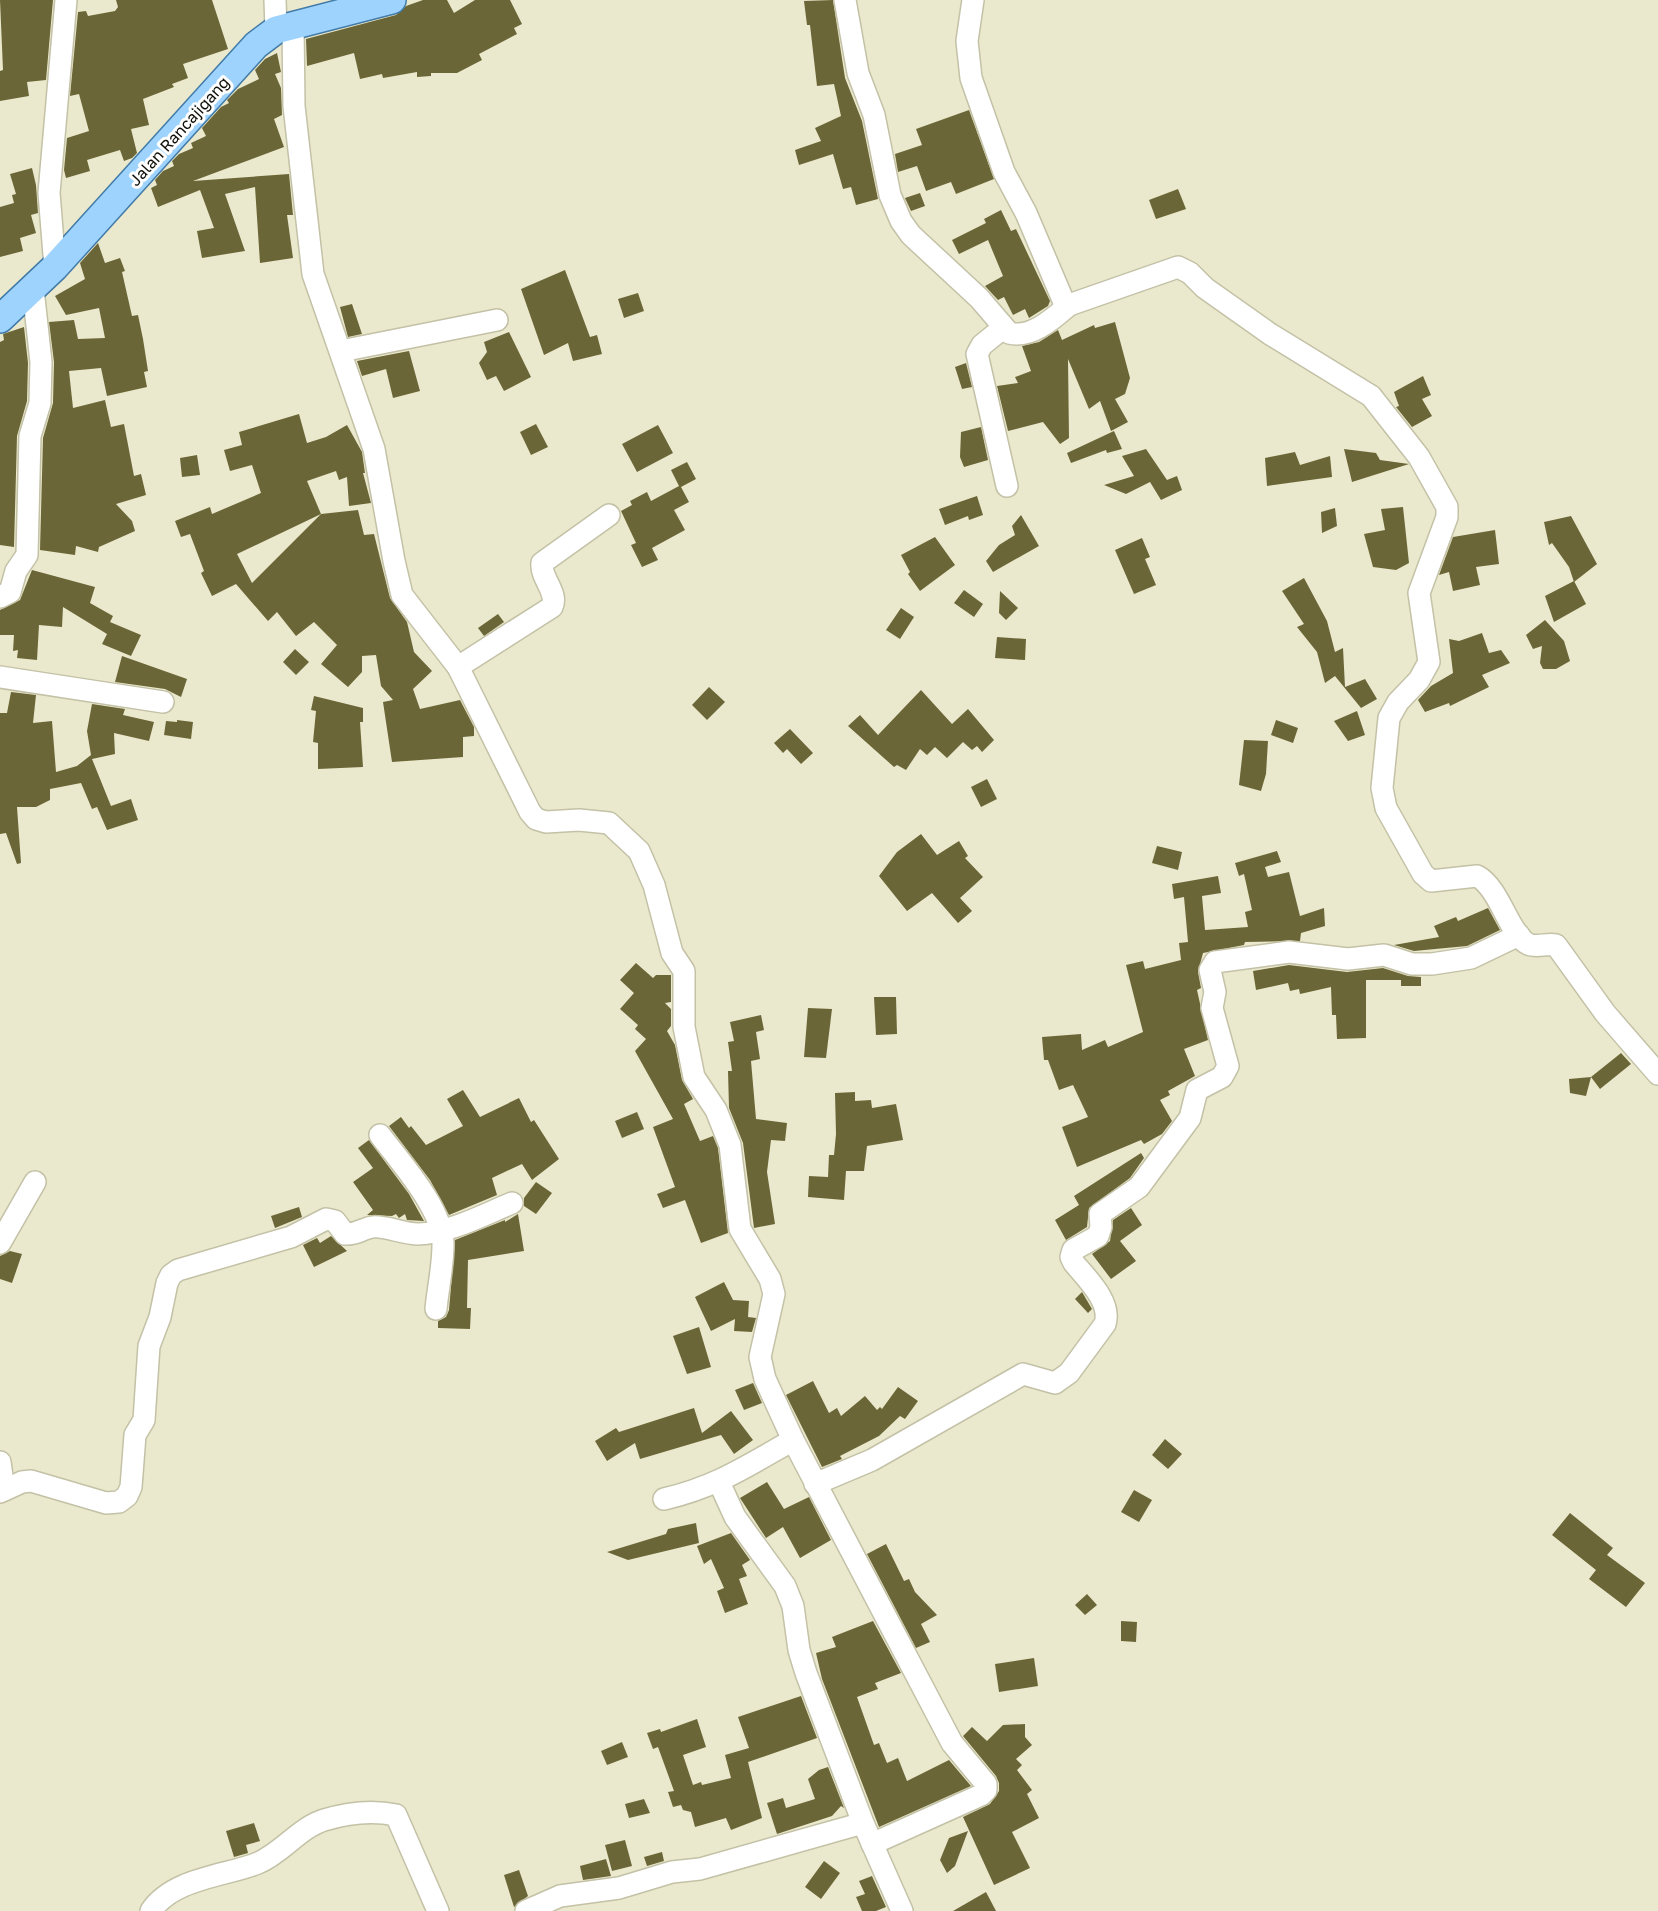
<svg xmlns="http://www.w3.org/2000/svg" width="1658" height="1911" viewBox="0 0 1658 1911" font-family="'Golos Text',sans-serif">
<rect width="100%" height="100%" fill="#ebe9cd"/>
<g fill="#6b6637">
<polygon points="0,0 53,0 46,80 27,82 29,96 0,101 0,71 3,70"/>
<polygon points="116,0 212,0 228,49 183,64 188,78 172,84 174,87 143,99 149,125 131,129 137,153 132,158 124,161 120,150 87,160 90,171 66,178 64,170 67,138 89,131 79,94 70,96 78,12 86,11 88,16 115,11 118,7"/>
<polygon points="423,0 447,0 454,13 475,0 510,0 522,24 514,28 517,34 479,54 482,60 457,73 431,73 431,76 417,77 417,72 383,78 382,74 360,79 354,53 307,66 306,39 396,15 406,6"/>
<polygon points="833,0 845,78 862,121 878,199 856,205 851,187 843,189 833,154 799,165 795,150 821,141 815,128 841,116 834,84 817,86 810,25 807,25 804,1"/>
<polygon points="277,53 281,72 275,74 281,88 282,115 274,119 284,147 193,181 289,174 293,215 287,215 293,258 260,263 255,187 225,194 245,251 202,258 197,231 214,228 200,190 158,207 151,188 157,185 155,180 163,171 174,166 172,161 179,154 193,148 191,143 206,136 202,128 221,107 229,103 227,100 238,89 259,79 255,70 265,59"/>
<polygon points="969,110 994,179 956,194 951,182 926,191 917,166 898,172 895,154 922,145 916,129"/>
<polygon points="32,168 36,185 38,213 31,215 36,233 20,238 23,251 0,257 0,207 14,203 12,195 16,194 10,174"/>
<polygon points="1178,189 1186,209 1156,219 1149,200"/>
<polygon points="920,193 925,206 911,211 905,198"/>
<polygon points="1001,210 1011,231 1016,229 1050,301 1048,306 1029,318 1025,309 1013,315 1004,297 998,300 985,286 1003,276 988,240 959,254 952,240 986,223 984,219"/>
<polygon points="98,243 105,263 120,258 125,271 122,272 132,316 138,315 143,339 148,371 144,372 147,387 107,396 101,368 69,371 73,408 105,400 111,427 124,424 134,476 141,474 146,495 116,504 132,521 135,531 99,547 98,552 76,546 75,555 40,550 43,438 53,403 54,362 49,322 74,320 78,339 105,338 99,308 66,315 55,296 85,279 80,263"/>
<polygon points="565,270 590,337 597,335 602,354 573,361 568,343 544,355 521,289"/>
<polygon points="638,293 644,311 624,318 618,299"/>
<polygon points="352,304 362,334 348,337 340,307"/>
<polygon points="1115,322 1130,378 1125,394 1115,399 1128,422 1111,431 1100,401 1089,409 1068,359 1069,438 1060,444 1043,422 1008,431 997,386 1018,383 1015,377 1031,371 1022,346 1039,342 1058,330 1062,340 1094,325 1095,328"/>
<polygon points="24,327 28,363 27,401 17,436 14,547 0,545 0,342 4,340 3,334"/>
<polygon points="509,332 531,377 504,391 496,376 487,380 479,363 487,352 484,342"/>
<polygon points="409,351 420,391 393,398 386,369 362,376 357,361"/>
<polygon points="966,363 972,387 962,389 955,367"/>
<polygon points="1423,376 1431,395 1422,399 1432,416 1412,427 1396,407 1399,406 1394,392"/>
<polygon points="299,414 307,443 326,437 347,425 362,452 365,473 363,473 371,503 349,506 347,477 339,480 336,471 307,481 321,514 237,554 252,583 321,514 358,510 364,535 374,534 390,598 407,622 414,652 432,671 413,689 420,709 460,700 474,727 474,736 463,737 463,757 392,762 383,702 393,700 381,686 376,655 362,656 362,672 348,687 321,664 337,645 314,622 296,636 277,612 268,621 236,584 212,596 201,573 204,571 190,534 181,537 175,521 210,507 212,514 261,493 252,465 230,471 224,450 242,445 239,432"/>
<polygon points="536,424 548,447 531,455 520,432"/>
<polygon points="658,425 673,453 637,472 622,444"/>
<polygon points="981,427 988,460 964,467 960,457 961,432"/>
<polygon points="1114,431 1122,449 1107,453 1106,450 1071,463 1067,453"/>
<polygon points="1146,449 1167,480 1177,476 1182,490 1161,500 1150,482 1126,494 1104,485 1134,476 1122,456"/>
<polygon points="1344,449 1376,453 1380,460 1409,464 1352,482"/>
<polygon points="1295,452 1300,465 1330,456 1332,477 1267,486 1265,458"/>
<polygon points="197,455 200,475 182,477 180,458"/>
<polygon points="687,462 696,479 681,487 689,502 674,510 685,530 652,548 658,560 642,567 631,545 636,543 621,511 632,505 630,501 647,492 651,501 679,486 671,470"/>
<polygon points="977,496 983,515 969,520 968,516 945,525 939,509"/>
<polygon points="1403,507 1409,563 1396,570 1373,567 1364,534 1385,530 1381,509"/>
<polygon points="1335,508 1337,526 1322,533 1321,512"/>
<polygon points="1021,515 1039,546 993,572 986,561 999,545 1015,535 1012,526"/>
<polygon points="1571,516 1597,564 1574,582 1569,567 1552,543 1549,545 1544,522"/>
<polygon points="1495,530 1499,564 1476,567 1480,585 1453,591 1449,572 1439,575 1453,537"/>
<polygon points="935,537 955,565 920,591 908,574 910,572 901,555"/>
<polygon points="1142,538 1150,557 1145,559 1156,585 1134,594 1115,550"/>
<polygon points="32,570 95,587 90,603 113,616 110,622 141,635 131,656 102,644 107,634 63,607 62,627 39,625 37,660 17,658 18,650 13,651 14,635 0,635 0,610 20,600"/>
<polygon points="1304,578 1327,621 1335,652 1343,648 1345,687 1365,679 1377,699 1361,708 1335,676 1325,683 1317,652 1297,627 1304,624 1282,591"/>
<polygon points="1574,581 1586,604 1554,622 1545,596"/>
<polygon points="964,590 983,604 974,617 954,603"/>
<polygon points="1000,591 1018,608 1006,620 999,613"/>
<polygon points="901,608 914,617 900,639 886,630"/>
<polygon points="498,614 504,622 484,636 478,628"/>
<polygon points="1545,620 1564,641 1570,661 1556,669 1543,669 1540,663 1542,646 1533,649 1526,635"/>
<polygon points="1482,633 1489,653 1501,650 1510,663 1482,675 1489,687 1450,706 1449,703 1425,712 1418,700 1431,686 1453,673 1449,639 1459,641"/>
<polygon points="997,637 1026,639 1025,660 995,658"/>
<polygon points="295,649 309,662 296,675 283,662"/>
<polygon points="122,656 187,679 181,697 165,689 115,682"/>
<polygon points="709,687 725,702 707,720 692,705"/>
<polygon points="921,690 952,724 968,709 994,740 982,752 977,746 972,750 963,742 947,758 935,747 927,755 920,749 906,770 897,765 894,767 848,726 860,715 878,735"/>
<polygon points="11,692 36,695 33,723 52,721 56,772 77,766 91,755 87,731 92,704 125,709 123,715 154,722 149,741 114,733 115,754 92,759 111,806 131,799 138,820 107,830 97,807 92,809 81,783 50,789 50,800 36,807 17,807 21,863 17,864 6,833 0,834 0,713 7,713"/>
<polygon points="314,696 363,708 363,722 360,722 363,767 318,769 318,743 313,742 316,711 311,710"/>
<polygon points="1357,711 1365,735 1348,741 1334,721"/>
<polygon points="177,720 193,722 191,739 164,735 166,721 177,722"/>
<polygon points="1276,720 1298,728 1293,743 1271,735"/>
<polygon points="790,729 813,753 801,764 787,749 783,753 774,743"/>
<polygon points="1244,740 1268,741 1266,774 1261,791 1239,785"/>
<polygon points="987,779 997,799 981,807 971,787"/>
<polygon points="921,834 937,855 959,841 968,856 965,858 983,877 960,898 972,911 958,923 932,893 907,911 879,876 897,852"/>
<polygon points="1157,846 1182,852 1178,870 1152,863"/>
<polygon points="1277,851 1281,862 1265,867 1268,877 1289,872 1300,916 1324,908 1325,926 1301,933 1300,941 1245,942 1244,945 1203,953 1198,972 1201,988 1197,990 1208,1040 1184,1049 1195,1076 1168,1091 1170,1095 1160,1100 1172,1121 1162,1134 1144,1144 1141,1140 1077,1167 1062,1127 1088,1117 1073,1085 1059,1090 1048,1060 1044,1060 1042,1037 1081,1034 1082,1050 1105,1040 1108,1047 1143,1032 1126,965 1143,961 1145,969 1181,960 1179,943 1188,942 1184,897 1174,899 1172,884 1218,876 1221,893 1202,896 1205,930 1248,927 1245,912 1252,910 1244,874 1239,876 1235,863"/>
<polygon points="1488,908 1500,930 1467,946 1414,951 1394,945 1439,937 1434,926 1456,917 1458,921"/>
<polygon points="636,963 653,978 656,975 671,975 671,1002 665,1003 671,1009 671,1026 667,1031 675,1045 682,1080 693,1099 684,1104 700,1141 713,1136 718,1148 728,1233 701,1243 685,1200 663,1208 657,1194 675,1187 653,1127 673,1119 635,1051 646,1039 635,1029 638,1025 620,1009 634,993 620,980"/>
<polygon points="1289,965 1347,972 1383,968 1408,976 1421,977 1421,986 1401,986 1401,980 1366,980 1366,1038 1337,1039 1336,1015 1332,1015 1331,987 1300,994 1299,989 1290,991 1288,983 1256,990 1253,971"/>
<polygon points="874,997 896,997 897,1034 876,1035"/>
<polygon points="808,1008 832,1009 826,1058 804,1057"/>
<polygon points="761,1015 764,1030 756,1032 760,1059 751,1061 756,1119 787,1123 785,1141 771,1140 767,1172 775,1224 754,1228 743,1143 729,1108 728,1071 732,1071 728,1042 734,1041 730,1022"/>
<polygon points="1621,1053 1631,1064 1600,1089 1591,1077"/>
<polygon points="1591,1077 1586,1096 1570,1093 1569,1079"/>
<polygon points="463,1090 480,1117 519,1098 531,1122 534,1120 559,1159 532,1180 522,1164 492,1178 497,1195 449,1215 430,1180 389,1126 401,1117 409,1128 411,1126 426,1145 463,1126 447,1099"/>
<polygon points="855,1092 855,1101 871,1100 872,1108 896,1104 903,1140 867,1146 864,1171 846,1171 844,1200 808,1197 809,1176 828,1177 829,1155 834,1155 836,1134 835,1093"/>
<polygon points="637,1112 644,1129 622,1138 615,1121"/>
<polygon points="369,1140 409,1194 424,1221 407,1220 405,1214 399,1218 396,1214 392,1216 367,1215 373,1210 353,1182 373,1168 358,1148"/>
<polygon points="1141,1153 1144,1158 1130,1178 1089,1208 1087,1227 1066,1240 1055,1220 1079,1205 1074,1196"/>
<polygon points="536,1182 552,1193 536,1214 524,1206 524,1198"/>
<polygon points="299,1207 302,1217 275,1228 271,1216"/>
<polygon points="1131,1208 1142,1225 1120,1241 1136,1261 1111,1279 1092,1254 1110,1241 1113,1220"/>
<polygon points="518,1214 524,1251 468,1260 467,1308 471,1308 470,1329 438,1328 438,1321 446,1317 449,1310 455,1240 505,1220 505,1222"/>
<polygon points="331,1236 347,1251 314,1267 303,1245 317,1238 320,1243"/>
<polygon points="10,1251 22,1254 12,1283 0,1279 0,1256"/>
<polygon points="724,1282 733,1300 749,1301 748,1317 756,1318 752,1332 734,1331 735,1319 711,1331 695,1297"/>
<polygon points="1082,1292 1092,1309 1088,1313 1075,1299"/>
<polygon points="699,1327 711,1367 687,1374 673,1336"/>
<polygon points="813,1381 829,1413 837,1408 841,1416 865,1396 877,1410 880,1407 882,1409 898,1387 918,1401 905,1419 900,1416 879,1436 840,1456 842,1459 822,1467 786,1395"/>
<polygon points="753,1383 762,1403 744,1410 735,1390"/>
<polygon points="694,1408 702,1433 731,1411 753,1440 734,1454 721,1435 640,1459 635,1443 607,1461 595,1441 616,1428 619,1432"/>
<polygon points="1165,1439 1182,1454 1168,1469 1152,1455"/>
<polygon points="767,1482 784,1509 809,1497 831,1540 800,1558 783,1527 766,1538 740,1498"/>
<polygon points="1134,1490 1152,1500 1139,1522 1121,1512"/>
<polygon points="1570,1513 1613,1548 1607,1555 1645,1583 1626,1607 1589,1579 1596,1570 1552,1535"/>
<polygon points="696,1523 699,1543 628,1560 607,1552 666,1534 668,1529"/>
<polygon points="731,1533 750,1560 742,1565 747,1576 739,1579 748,1604 725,1613 717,1591 724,1588 711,1559 704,1564 697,1546"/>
<polygon points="886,1544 904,1581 909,1579 915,1592 937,1615 921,1624 930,1642 916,1648 867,1554"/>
<polygon points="1087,1594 1097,1605 1085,1615 1075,1605"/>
<polygon points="873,1621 901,1673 875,1683 878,1689 857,1697 874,1745 879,1743 887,1763 898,1758 907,1781 949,1760 971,1786 879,1827 822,1679 816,1653 836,1647 832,1637"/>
<polygon points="1121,1621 1137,1622 1136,1642 1121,1641"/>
<polygon points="1034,1658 1038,1686 999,1692 995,1664"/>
<polygon points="801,1696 817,1738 748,1762 762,1818 731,1830 726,1818 695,1827 691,1812 683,1810 681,1805 673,1807 668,1792 674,1791 658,1747 653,1749 647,1733 660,1729 661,1732 697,1719 706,1747 683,1755 693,1785 701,1782 702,1785 731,1778 725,1755 749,1748 738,1717"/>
<polygon points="1025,1724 1025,1737 1032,1745 1016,1759 1022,1765 1017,1770 1032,1790 1027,1794 1039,1818 1012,1832 1030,1868 994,1885 963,1817 990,1804 999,1791 999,1783 996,1776 963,1736 972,1727 987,1741 1003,1725"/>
<polygon points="622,1742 628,1757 607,1765 601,1751"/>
<polygon points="828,1767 844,1808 841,1806 832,1816 777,1834 767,1803 783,1798 786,1808 815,1799 808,1779 819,1770"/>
<polygon points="644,1799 650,1813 629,1818 625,1804"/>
<polygon points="254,1823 260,1841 246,1845 248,1853 234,1857 226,1831"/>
<polygon points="968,1831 955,1866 947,1873 940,1860 949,1838"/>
<polygon points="625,1840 632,1866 612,1871 605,1845"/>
<polygon points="662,1852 664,1861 647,1866 644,1857"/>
<polygon points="606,1859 611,1876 583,1880 580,1866"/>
<polygon points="824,1861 840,1873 821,1899 805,1887"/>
<polygon points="519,1870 528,1896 514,1907 504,1875"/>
<polygon points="872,1876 886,1907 876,1911 862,1911 856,1897 865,1894 859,1881"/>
<polygon points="986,1892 996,1911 953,1911"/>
</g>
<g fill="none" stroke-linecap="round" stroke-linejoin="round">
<defs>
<g id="minor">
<polyline points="275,0 276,30"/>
<path d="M 845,0 L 858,73 L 874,115 L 890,195 L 901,221 L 911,235 L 979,298 L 1009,333 C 1031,339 1054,318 1069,305"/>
<path d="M 973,0 L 967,41 L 971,78 L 1004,172 L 1026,213 L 1063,300 L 1069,305 L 1178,267 L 1190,273 L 1205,288 L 1270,334 L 1371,396 L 1419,457 L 1447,507 L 1447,517 L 1419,593 L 1429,662 L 1419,680 L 1398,702 L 1389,718 L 1382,788 L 1386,808 L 1423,874 L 1431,881 L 1477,876 C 1500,888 1509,935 1528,944 C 1536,948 1547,943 1556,945 L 1605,1013 L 1658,1074"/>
<polyline points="293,26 294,106 313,274 374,449 394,561 402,595 458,667 530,812 536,819 546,822 579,820 609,823 639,851 654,885 672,953 684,971 684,1027 694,1077 716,1110 730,1145 740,1229 770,1279 774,1294 760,1357 765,1379 793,1440 952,1743 986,1784 986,1790 981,1795 872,1844"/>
<polyline points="55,267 49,193 66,0"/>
<polyline points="1003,328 982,345 977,354 1007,486"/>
<polyline points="341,351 497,320"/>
<polyline points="0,597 10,592 16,571 27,555 30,436 40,403 41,362 33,289"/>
<path d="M 458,667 L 552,607 C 559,593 540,578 542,563 L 609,515"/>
<polyline points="0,677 163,702"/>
<path d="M 380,1135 C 400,1162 444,1210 443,1245 C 443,1266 438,1288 436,1309"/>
<polyline points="0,1243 35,1182"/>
<polyline points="0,1462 4,1490"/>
<polyline points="719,1482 735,1517 785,1586 793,1606 799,1650 806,1673 863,1823 902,1911"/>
<path d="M 815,1484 L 872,1460 L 1023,1374 L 1055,1383 L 1069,1373 L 1105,1324 C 1112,1302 1087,1279 1074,1263 L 1071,1257 L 1073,1250 L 1098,1236 L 1101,1227 L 1100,1214 L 1139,1187 L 1190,1118 L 1197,1090 L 1222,1077 L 1228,1066 L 1212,1008 L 1215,992 L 1210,970 L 1215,962 L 1289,952 L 1348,959 L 1384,955 L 1412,964 L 1432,964 L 1471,958 L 1519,935"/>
<path d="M 0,1492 L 22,1482 L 31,1481 L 106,1503 L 119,1502 L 127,1496 L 131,1487 L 135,1435 L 144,1420 L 149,1346 L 160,1317 L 167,1283 L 171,1275 L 178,1270 L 291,1237 L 326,1219 L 335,1221 L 345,1234 C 355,1235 362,1229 372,1227 C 384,1225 403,1234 418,1234 C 450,1233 483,1215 512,1203"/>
<path d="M 664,1499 C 716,1487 747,1466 793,1440"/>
<path d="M 151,1911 C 173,1878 226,1876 258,1863 C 282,1853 299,1828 324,1820 C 347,1813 373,1810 396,1815 L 438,1911"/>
<polyline points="526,1911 560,1896 619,1888 672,1872 700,1869 863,1823"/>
</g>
<polyline id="major" points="0,319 55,267 256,45 276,30 392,0"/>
</defs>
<use href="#minor" stroke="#c3c1a6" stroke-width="24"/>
<use href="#major" stroke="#427ba7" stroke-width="30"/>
<use href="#minor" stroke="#fff" stroke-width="21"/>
<use href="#major" stroke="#9ed3fe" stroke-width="27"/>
</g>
<g text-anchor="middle" stroke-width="6" stroke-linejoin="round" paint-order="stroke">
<g font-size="16" fill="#0f0e06" stroke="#fff">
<text transform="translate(179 131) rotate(-48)" y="6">Jalan Rancajigang</text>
</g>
</g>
</svg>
